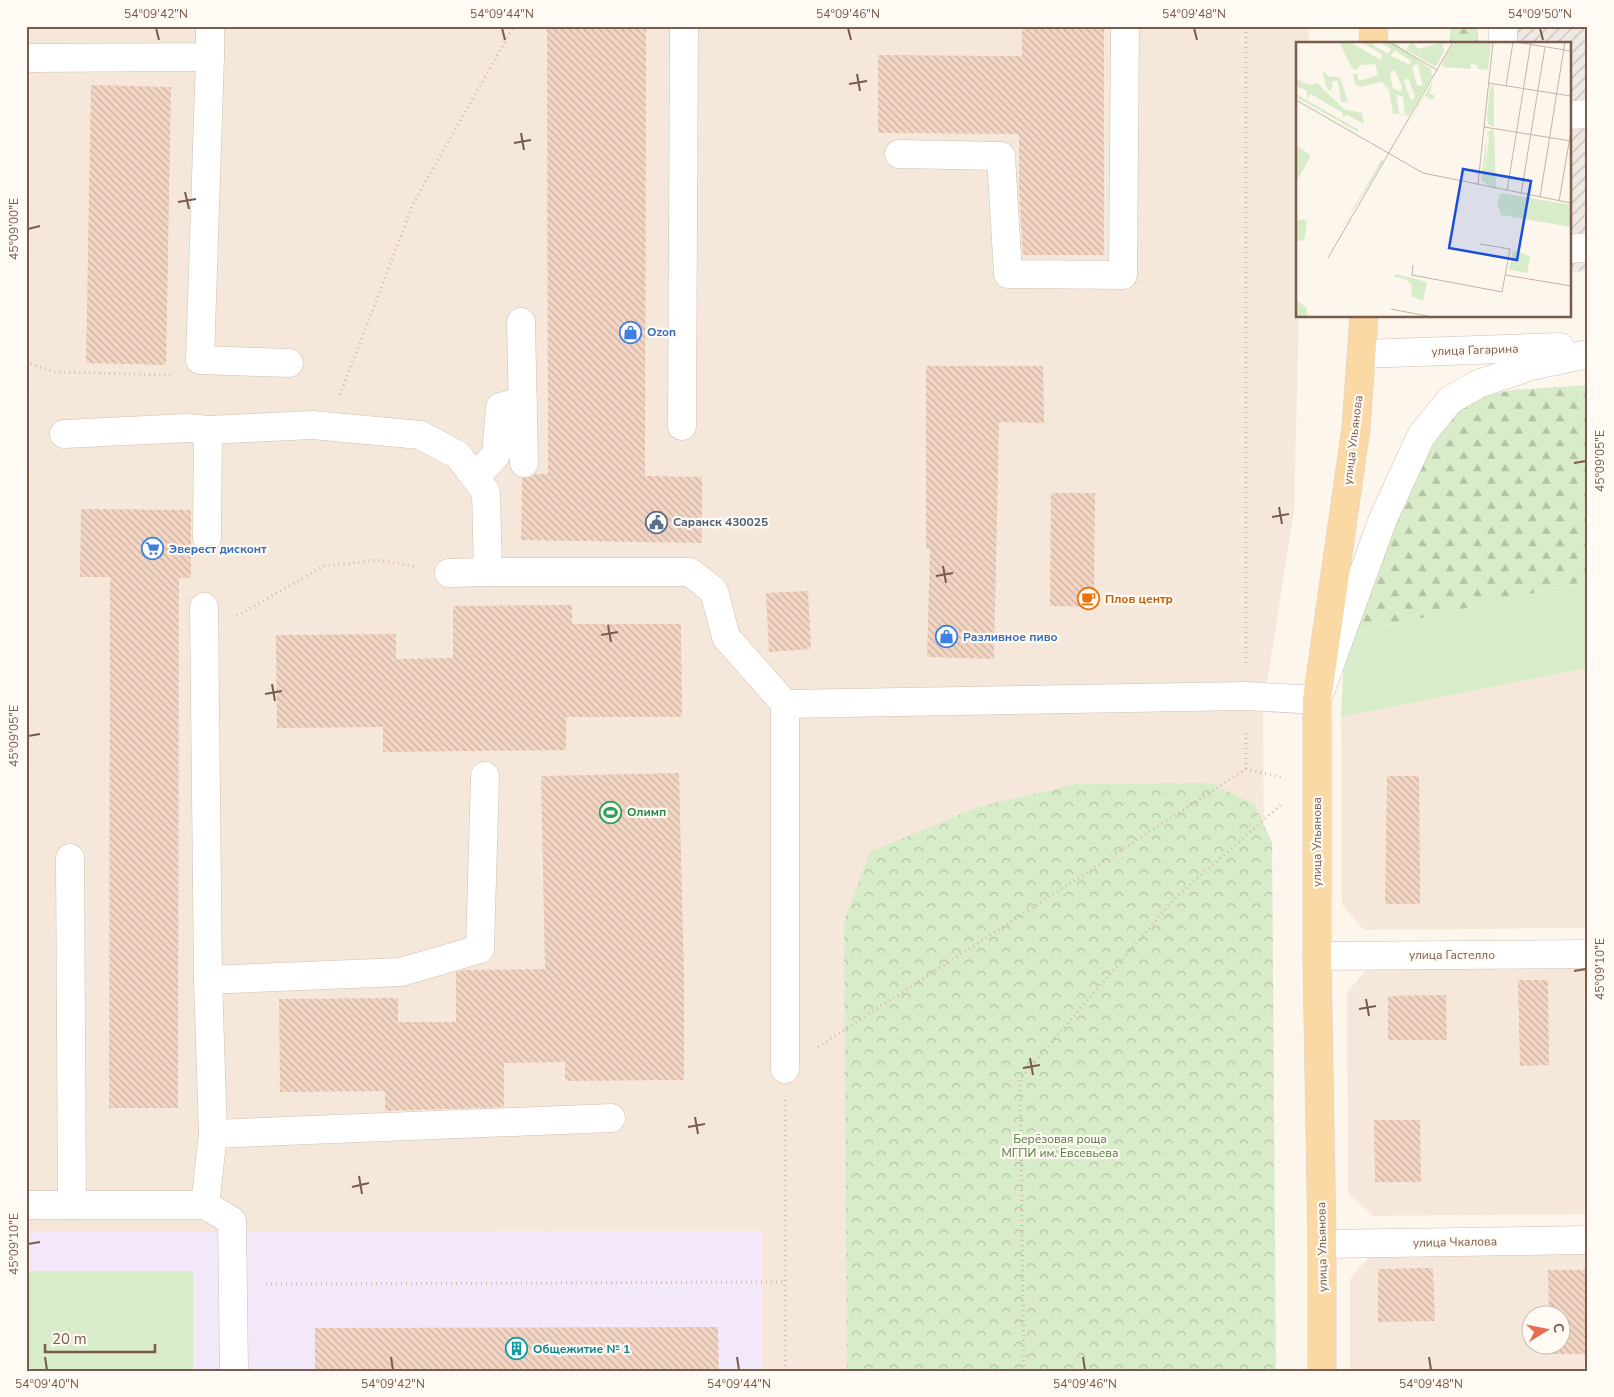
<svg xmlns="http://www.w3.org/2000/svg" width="1614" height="1397" viewBox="0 0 1614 1397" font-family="'Nunito Sans',sans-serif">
<defs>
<pattern id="industrial-furrows" width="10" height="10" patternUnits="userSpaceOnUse" patternTransform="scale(1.25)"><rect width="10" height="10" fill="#efe9e4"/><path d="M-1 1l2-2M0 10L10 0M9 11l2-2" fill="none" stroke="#c7c0bb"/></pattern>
<pattern id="forest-firs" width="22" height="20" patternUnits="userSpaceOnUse" patternTransform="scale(1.25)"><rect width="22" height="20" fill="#d8ecc9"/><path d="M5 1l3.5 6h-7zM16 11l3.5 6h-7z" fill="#b4c2a5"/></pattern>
<pattern id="park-crowns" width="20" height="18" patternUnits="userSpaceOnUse" patternTransform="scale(1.25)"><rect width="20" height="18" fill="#d8ecc9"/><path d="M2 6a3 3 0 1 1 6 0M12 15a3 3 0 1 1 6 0" fill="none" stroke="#b4c2a5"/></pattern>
<pattern id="building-back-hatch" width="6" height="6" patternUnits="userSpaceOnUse" patternTransform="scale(1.25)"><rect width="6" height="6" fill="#f3d5c3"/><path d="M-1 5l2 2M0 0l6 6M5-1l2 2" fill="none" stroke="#cab0a1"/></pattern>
</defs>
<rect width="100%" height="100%" fill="#fdf6ec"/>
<g fill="#f5e8da" fill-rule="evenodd">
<polygon points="26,26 1309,26 1309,44 1298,44 1299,316 1294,511 1263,708 1268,1371 26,1371"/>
<polygon points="1588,668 1588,928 1364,930 1342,905 1341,717"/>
<polygon points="1369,967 1588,968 1588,1214 1373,1216 1348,1193 1347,992"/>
<path d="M 1588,1251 L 1588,1371 L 1350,1371 L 1350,1279 L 1372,1253 ZM 1532,1314 L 1562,1314 L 1562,1344 L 1532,1344 Z"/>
</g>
<polygon fill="url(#industrial-furrows)" points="1516,26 1588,26 1588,271 1570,272 1570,44 1516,44"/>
<g fill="#f3e8fa">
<polygon points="26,367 32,367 31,468 26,468"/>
<polygon points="762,1231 762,1371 26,1371 26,1232"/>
</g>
<g fill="#d8ecc9">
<polygon points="1588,581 1588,668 1341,717 1345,635"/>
<rect x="26" y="1271" width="167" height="100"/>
</g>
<g fill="url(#forest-firs)">
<rect x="1450" y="26" width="28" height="18"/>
<polygon points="1588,385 1588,581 1345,635 1440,429 1468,400 1512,390"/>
</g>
<polygon fill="url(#park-crowns)" points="1211,783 1254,804 1272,842 1276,1371 847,1371 844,921 870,852 978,807 1076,784"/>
<g fill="url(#building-back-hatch)">
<polygon points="547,26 646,26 645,476 702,477 702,543 521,540 522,478 532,477 535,474 548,474"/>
<polygon points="1022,26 1104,26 1104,255 1023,255 1019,190 1019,134 878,133 878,55 1022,56"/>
<polygon points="91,85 171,87 166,365 86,363"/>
<polygon points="926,366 1043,366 1044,423 999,422 994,659 927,657 930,549 926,549"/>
<polygon points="1051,493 1095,493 1094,607 1050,606"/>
<polygon points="81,509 191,510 191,578 179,578 178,1108 109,1108 110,577 80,577"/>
<polygon points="808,591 811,649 769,652 766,593"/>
<polygon points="572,605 572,624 681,624 682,717 566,717 566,750 383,752 383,727 277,728 276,635 396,634 396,659 453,658 453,606"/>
<polygon points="679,773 684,978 684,1080 565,1081 565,1062 504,1063 504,1107 385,1111 385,1091 280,1092 279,999 398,998 398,1022 456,1022 456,972 464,970 545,969 541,776"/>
<polygon points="1387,776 1419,776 1420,904 1385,904"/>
<polygon points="1518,980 1548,980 1549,1065 1520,1066"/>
<polygon points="1446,995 1447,1040 1388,1040 1388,996"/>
<polygon points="1374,1120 1420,1120 1421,1182 1375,1182"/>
<polygon points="1433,1268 1435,1321 1378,1322 1378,1269"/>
<polygon points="1548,1270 1588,1270 1588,1354 1550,1354 1550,1344 1562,1344 1562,1314 1549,1314"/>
<polygon points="718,1327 719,1371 315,1371 315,1328"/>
</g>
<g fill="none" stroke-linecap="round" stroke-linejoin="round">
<defs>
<g id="minor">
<polyline points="1503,26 1503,44"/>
<polyline points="210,57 200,360 289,363"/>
<polyline points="26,58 210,57 210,26"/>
<polyline points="1570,115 1588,114"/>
<polyline points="899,154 1001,156 1008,274 1123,275 1125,26"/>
<polyline points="1570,249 1588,247"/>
<polyline points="521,322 524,463"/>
<polyline points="1362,354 1560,347"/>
<polyline points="682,426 684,26"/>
<polyline points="64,434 188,428 208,430"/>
<polyline points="475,477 496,455 500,407 523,401"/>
<polyline points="207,538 208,430 313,425 420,435 458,455 486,492 488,572 690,572 714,591 726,637 785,704"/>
<polyline points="449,573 488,572"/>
<polyline points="70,858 72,1205"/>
<polyline points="1317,956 1588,954"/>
<polyline points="208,980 401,972 480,949 485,776"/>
<polyline points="785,1069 785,704 1246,696 1317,700 1383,519 1421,436 1450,400 1478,384 1531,366 1588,354"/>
<polyline points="213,1134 611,1118"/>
<polyline points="26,1205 205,1205 213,1134 208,980 204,607"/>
<polyline points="205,1205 232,1221 234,1371"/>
<polyline points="1322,1244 1588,1240"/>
</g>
<g id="major">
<polyline points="1373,44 1374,26"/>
<polyline points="1322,1371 1322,1244 1317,956 1317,700 1356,428 1364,316"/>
</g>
</defs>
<use href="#minor" stroke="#d1beb0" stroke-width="29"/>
<use href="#major" stroke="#dad1cd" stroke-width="29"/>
<g stroke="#d9b8a5" stroke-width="3" stroke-dasharray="1 4" stroke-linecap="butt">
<polyline points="26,362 54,372 171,375"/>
<polyline points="340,395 414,202 514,26"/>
<polyline points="237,616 324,566 378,560 417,567"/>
<polyline points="1246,663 1246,26"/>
<polyline points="1246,769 1246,729"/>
<polyline points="818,1047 1246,769 1284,778"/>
<polyline points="785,1100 785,1371"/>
<polyline points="266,1284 785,1282"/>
<polyline points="1024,1371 1020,1079 1176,897 1283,803"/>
</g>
<use href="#minor" stroke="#fff" stroke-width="28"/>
<use href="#major" stroke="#fbd9a5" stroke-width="28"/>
</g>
<path fill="none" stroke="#7a5c4d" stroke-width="2" d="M 156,28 L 159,40M 502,28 L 505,40M 848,28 L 851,40M 1194,28 L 1197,40M 1540,28 L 1543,40M 857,74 L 860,91M 849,84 L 867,81M 521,133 L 524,150M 514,143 L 531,140M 185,192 L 189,209M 178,202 L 196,199M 28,229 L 40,226M 1574,463 L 1586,461M 1279,507 L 1282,524M 1272,517 L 1289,514M 943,566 L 946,583M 936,576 L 953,573M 608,625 L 611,642M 601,635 L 618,632M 272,684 L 275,701M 265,694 L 282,691M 28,736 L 40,734M 1574,971 L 1586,969M 1366,999 L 1369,1016M 1359,1009 L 1376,1006M 1030,1058 L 1033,1075M 1023,1068 L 1040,1065M 695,1117 L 698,1134M 688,1127 L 705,1124M 359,1176 L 362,1194M 352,1187 L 369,1183M 28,1244 L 40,1242M 45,1357 L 47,1370M 391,1357 L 393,1370M 737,1357 L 739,1370M 1083,1357 L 1085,1370M 1429,1357 L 1431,1370"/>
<defs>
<symbol id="shop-ring" viewBox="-11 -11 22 22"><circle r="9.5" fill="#fffaf3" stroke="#3f7fe0" stroke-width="1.5"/><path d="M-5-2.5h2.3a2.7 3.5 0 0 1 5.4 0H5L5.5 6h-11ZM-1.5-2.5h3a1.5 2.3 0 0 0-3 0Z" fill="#3f7fe0"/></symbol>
<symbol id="civic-ring" viewBox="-11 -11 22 22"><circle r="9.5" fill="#fffaf3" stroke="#5c6f8a" stroke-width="1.5"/><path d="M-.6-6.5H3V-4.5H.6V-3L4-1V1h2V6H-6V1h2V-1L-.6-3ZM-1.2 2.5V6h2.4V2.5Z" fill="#5c6f8a"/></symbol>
<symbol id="supermarket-ring" viewBox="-11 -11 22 22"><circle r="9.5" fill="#fffaf3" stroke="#3f7fe0" stroke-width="1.5"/><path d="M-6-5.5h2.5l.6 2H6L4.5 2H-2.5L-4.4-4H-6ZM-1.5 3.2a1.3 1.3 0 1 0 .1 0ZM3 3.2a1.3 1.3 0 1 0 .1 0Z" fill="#3f7fe0"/></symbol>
<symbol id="cafe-ring" viewBox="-11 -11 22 22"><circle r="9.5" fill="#fffaf3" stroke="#e8710a" stroke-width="1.5"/><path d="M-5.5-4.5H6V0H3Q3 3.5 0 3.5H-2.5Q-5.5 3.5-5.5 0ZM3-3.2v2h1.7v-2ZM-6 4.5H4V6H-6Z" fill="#e8710a"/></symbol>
<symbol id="stadium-ring" viewBox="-11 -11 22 22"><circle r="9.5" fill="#fffaf3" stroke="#2e9e5b" stroke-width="1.5"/><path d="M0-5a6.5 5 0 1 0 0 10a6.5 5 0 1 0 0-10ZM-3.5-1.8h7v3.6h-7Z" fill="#2e9e5b"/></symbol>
<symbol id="building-ring" viewBox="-11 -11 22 22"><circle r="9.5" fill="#fffaf3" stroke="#0f9aa8" stroke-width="1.5"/><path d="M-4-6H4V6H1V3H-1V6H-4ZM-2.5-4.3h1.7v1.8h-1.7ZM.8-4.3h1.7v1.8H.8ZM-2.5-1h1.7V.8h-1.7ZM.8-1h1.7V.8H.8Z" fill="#0f9aa8"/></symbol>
</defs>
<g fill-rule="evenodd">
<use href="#shop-ring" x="618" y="320" width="25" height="25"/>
<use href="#civic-ring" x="644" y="510" width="25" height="25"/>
<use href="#supermarket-ring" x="140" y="536" width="25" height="25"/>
<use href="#cafe-ring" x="1076" y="586" width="25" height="25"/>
<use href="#shop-ring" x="934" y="624" width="25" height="25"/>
<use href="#stadium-ring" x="598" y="800" width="25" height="25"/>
<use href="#building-ring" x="504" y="1336" width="25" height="25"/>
</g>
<g text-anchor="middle" stroke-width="4.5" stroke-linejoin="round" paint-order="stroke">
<g font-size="12" font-weight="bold" fill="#366cbe" stroke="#fffaf3" text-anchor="start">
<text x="647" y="336">Ozon</text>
<text x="169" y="553">Эверест дисконт</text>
<text x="963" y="641">Разливное пиво</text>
</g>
<g font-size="12" fill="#7a5c4d" stroke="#fffaf3">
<text transform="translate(1475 350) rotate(-2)" y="4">улица Гагарина</text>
<text transform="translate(1353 440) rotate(-83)" y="4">улица Ульянова</text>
<text transform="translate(1317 842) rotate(-90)" y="4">улица Ульянова</text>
<text x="1452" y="959">улица Гастелло</text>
<text transform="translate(1455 1242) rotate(-1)" y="4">улица Чкалова</text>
<text transform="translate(1322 1247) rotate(-91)" y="4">улица Ульянова</text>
</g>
<g font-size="12" font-weight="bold" fill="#4e5e75" stroke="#fffaf3" text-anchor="start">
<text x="673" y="526">Саранск 430025</text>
</g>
<g font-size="12" font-weight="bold" fill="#c56008" stroke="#fffaf3" text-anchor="start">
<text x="1105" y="603">Плов центр</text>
</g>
<g font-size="12" font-weight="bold" fill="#27864d" stroke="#fffaf3" text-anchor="start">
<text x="627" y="816">Олимп</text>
</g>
<g font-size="12" fill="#537a41" stroke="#fffaf3">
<text x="1060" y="1143">Берёзовая роща<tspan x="1060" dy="14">МГПИ им. Евсевьева</tspan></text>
</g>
<g font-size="12" font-weight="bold" fill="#0d838f" stroke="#fffaf3" text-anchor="start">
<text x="533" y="1353">Общежитие № 1</text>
</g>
</g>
<g transform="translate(1296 42)">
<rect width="275" height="275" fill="#fdf6ec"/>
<path d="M 194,88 L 198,88 L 200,147 L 196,146 L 189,129 L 193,93 L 190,92 ZM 217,208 L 234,214 L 231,231 L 213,228 ZM 0,258 L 10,265 L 12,275 L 0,275 Z" fill="#d8ecc9"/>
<path d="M 43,0 L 54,0 L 85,18 L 86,12 L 65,0 L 78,0 L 77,3 L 92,12 L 95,7 L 83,0 L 98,0 L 135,27 L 136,34 L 113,74 L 97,71 L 93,48 L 86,40 L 64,45 L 59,42 L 57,32 L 61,32 L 63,39 L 82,33 L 79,22 L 64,23 L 61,28 L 56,26 ZM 98,8 L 115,19 L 114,23 L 95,14 ZM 120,22 L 122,23 L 127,44 L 121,43 L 116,26 ZM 96,28 L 99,29 L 106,44 L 105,50 L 97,46 L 94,32 ZM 112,36 L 119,54 L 115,59 L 108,39 ZM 100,52 L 107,55 L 109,73 L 103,71 ZM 116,0 L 123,7 L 146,0 L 148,9 L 140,25 L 110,8 ZM 26,29 L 34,35 L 44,35 L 52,60 L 45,60 L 42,39 L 37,39 L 35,49 L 31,47 ZM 0,37 L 13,43 L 21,41 L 48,67 L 66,71 L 68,82 L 51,73 L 46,76 L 47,71 L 15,52 L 11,57 L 11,49 L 0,44 ZM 136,40 L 134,51 L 139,54 L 136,58 L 129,54 L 99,106 ZM 0,52 L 63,88 L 62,90 L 0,55 ZM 191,91 L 189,129 L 195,130 L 196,146 L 185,138 ZM 0,103 L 15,114 L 0,140 ZM 86,117 L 88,118 L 39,198 ZM 8,177 L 11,180 L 8,198 L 1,199 L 0,179 ZM 100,232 L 131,240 L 127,259 L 115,254 L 116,243 L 109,237 L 98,235 Z" fill="#d8ecc9" fill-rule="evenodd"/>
<path d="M 158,0 L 195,0 L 192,28 L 182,27 L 181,23 L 175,22 L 174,27 L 147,25 L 146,21 ZM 198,43 L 198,85 L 192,82 L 191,75 L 194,44 ZM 205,151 L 275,163 L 275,185 L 205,173 L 201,160 Z" fill="#d8ecc9"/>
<path fill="none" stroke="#c5b3a7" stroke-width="1" d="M 93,0 L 141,28M 220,0 L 275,9M 192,41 L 275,54M 210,44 L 217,0M 0,58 L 127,131 L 275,161M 188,85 L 275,99M 182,142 L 197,0M 211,149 L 235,0M 225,152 L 249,5M 244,155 L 269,0M 263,159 L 275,89M 32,216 L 157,0M 117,223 L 116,233 L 206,250 L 214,207 L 184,202M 209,233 L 275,244M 95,267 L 136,275"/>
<path fill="#1d4ed8" fill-opacity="0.15" stroke="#1d4ed8" stroke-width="2.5" d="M 167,127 L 235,139 L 221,218 L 153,206 Z"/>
<rect width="275" height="275" fill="none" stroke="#7a5c4d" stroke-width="2.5"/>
</g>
<rect width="1614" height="1397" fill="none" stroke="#fffaf3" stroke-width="55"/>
<g transform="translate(1546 1330) rotate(80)"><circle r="24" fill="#fffaf3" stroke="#cabbb1"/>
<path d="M0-4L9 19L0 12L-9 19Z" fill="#e76f51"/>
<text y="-8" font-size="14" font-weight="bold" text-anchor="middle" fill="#7a5c4d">С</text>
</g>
<path d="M45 1344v8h110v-8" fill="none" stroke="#7a5c4d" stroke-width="2.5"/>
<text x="52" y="1344" font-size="15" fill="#7a5c4d" stroke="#fffaf3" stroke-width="4" paint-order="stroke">20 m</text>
<rect x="28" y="28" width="1558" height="1342" fill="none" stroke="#7a5c4d" stroke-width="2"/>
<g font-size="12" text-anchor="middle" fill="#7a5c4d">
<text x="156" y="18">54°09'42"N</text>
<text x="502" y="18">54°09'44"N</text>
<text x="848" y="18">54°09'46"N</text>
<text x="1194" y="18">54°09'48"N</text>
<text x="1540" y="18">54°09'50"N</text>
<text transform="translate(14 229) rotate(-90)" y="4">45°09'00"E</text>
<text transform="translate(1600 461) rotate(-90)" y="4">45°09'05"E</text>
<text transform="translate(14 736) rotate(-90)" y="4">45°09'05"E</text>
<text transform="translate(1600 969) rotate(-90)" y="4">45°09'10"E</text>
<text transform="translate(14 1244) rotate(-90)" y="4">45°09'10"E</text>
<text x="47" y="1388">54°09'40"N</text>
<text x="393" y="1388">54°09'42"N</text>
<text x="739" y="1388">54°09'44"N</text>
<text x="1085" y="1388">54°09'46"N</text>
<text x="1431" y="1388">54°09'48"N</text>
</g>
</svg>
